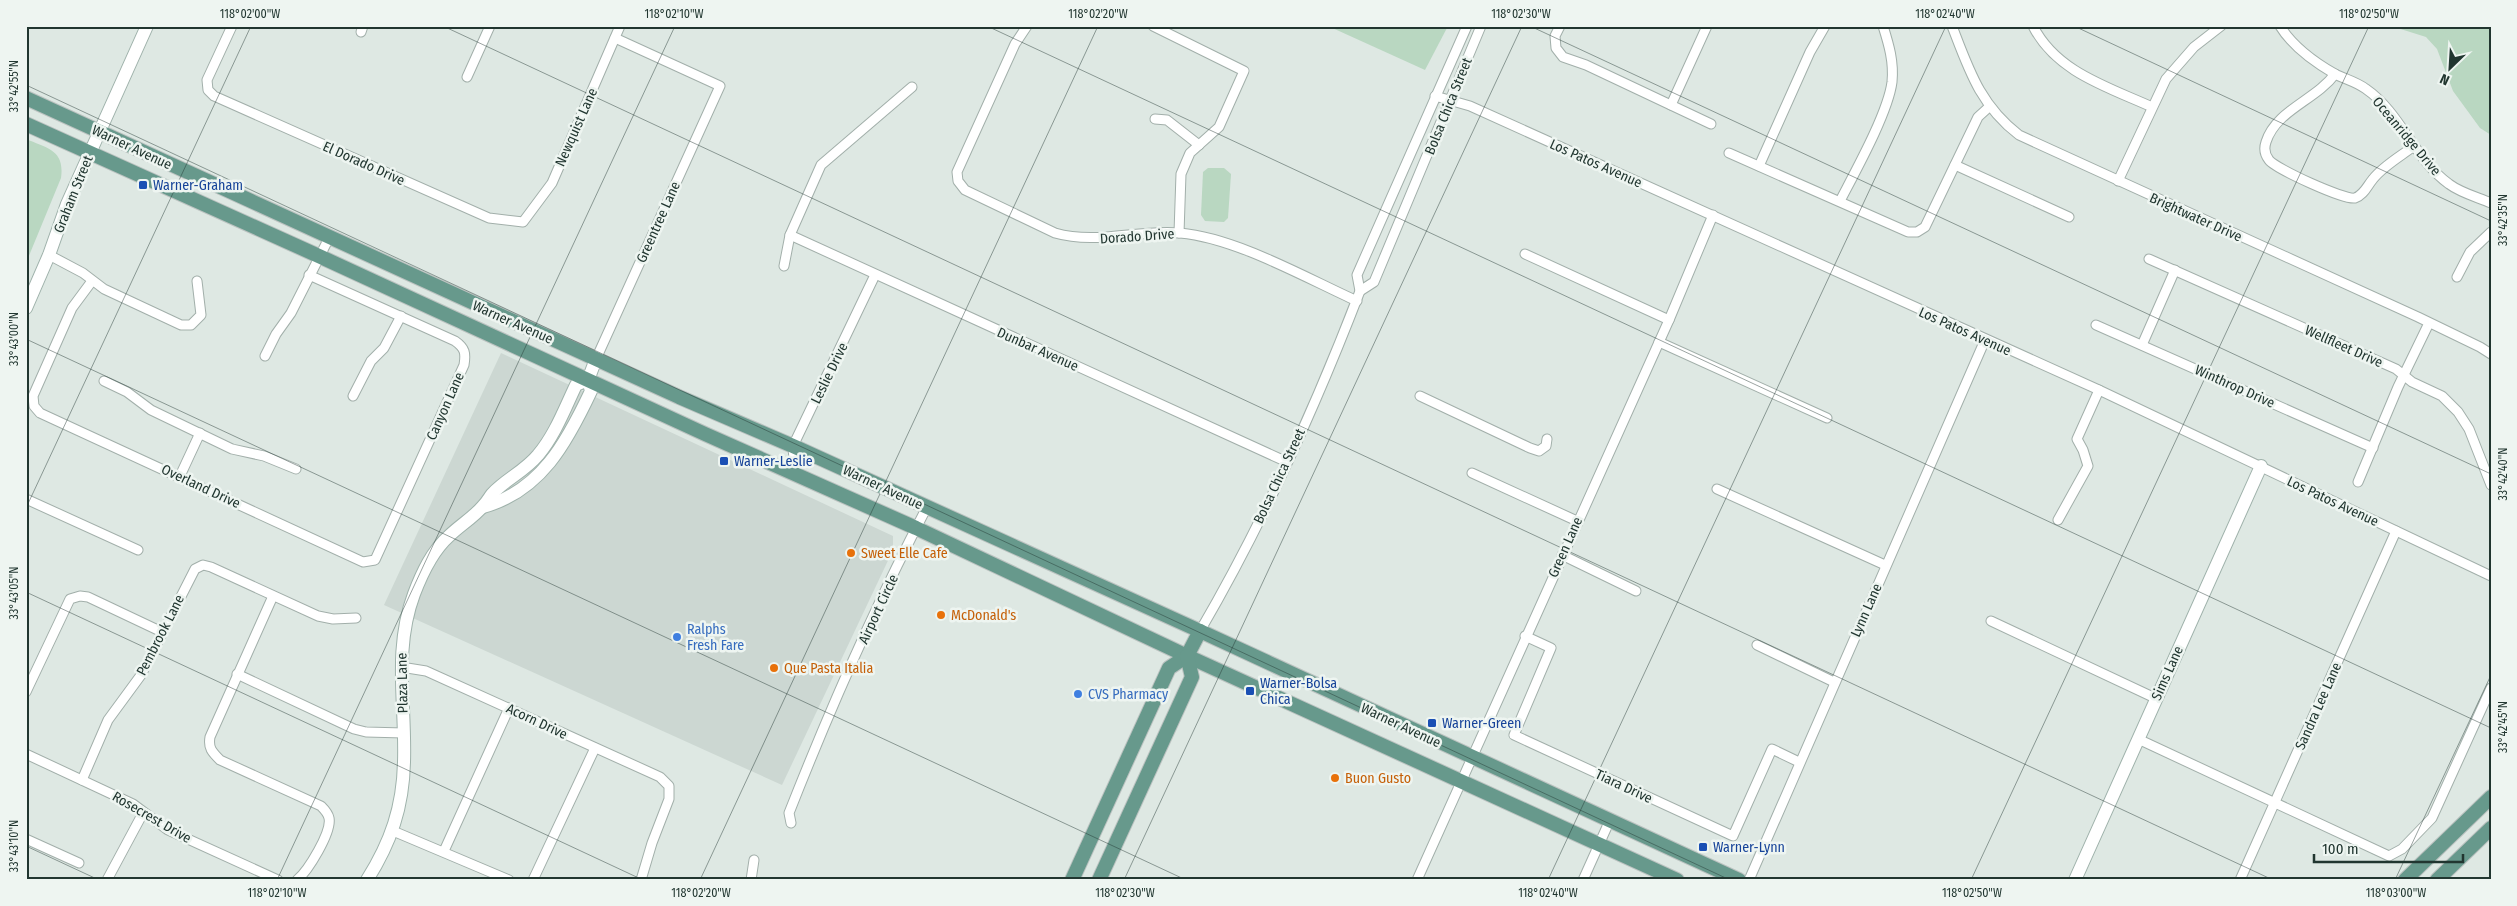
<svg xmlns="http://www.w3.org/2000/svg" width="2517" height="906" viewBox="0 0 2517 906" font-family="'Fira Sans Condensed',sans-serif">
<rect width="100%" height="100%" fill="#dee8e3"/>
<polygon fill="#ccd7d2" points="501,353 893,536 893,550 782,785 384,605"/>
<g fill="#b9d7c1">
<polygon points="1328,26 1448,26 1425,70"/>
<polygon points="2391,26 2491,26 2491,135 2480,128 2453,91 2437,49 2426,37"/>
<path d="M 26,139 C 47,148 65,150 61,178 L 26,263 Z"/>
<polygon points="1208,168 1224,168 1231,174 1228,218 1224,222 1205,221 1201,215 1203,172"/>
</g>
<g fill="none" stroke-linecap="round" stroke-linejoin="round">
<defs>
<g id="street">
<polyline points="232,26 207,80 208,90 214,96 489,218 523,222 552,183 620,26"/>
<path d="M 1027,26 L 1015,44 L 957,172 L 958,181 L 965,190 L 1055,233 C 1097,245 1138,229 1180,233 C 1236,238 1304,277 1357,301"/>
<polyline points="1153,26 1244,71 1219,127 1190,153 1181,174 1179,233"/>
<polyline points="1560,26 1555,36 1556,48 1563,57 1586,65 1711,124"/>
<path d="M 1952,26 C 1969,70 1980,105 2019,135 L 2418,317 L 2480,347 L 2491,354"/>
<path d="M 2033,26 C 2056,72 2108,87 2152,107"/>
<path d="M 2280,26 C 2293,47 2314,62 2335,74 C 2345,79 2357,82 2366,89 C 2401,113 2414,159 2449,184 C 2461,193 2477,197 2491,203"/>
<polyline points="361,32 363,26"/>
<path d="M 2335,74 C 2316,100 2276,110 2266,142 C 2264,148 2265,155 2269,160 C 2276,169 2344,200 2355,198 C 2364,195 2367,186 2373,179 C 2383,166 2401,156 2414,146"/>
<polyline points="467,77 490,26"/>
<polyline points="1435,96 1470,106 2099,390 2491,576"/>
<polyline points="1671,105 1707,26"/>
<polyline points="1155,119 1167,120 1199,145"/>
<polyline points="1729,153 1908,232 1917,232 1925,227 1978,117 1989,107"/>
<polyline points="1955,165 2069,217"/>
<polyline points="1759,166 1810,52 1825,26"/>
<polyline points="2118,181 2166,79 2194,47 2221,26"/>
<path d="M 1840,201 C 1855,172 1888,113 1892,82 C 1894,62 1889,45 1883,26"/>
<polyline points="790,235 1287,462"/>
<polyline points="1525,254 1669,320"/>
<polyline points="49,255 83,273 104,289 181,325 191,325 201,315 197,281"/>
<polyline points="2149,259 2396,369 2412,382 2442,396 2458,412 2469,429 2491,485"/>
<polyline points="784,266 790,235 821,165 912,87"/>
<polyline points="2457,277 2470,252 2491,232"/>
<path d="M 92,281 L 72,308 L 33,396 L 34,406 L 40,413 L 363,562 L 375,560 L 464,365 C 466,353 465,348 455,341 L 309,275"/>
<polyline points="1360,291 1374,282 1481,26"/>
<polyline points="2096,325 2373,448"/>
<polyline points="1659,342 1827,418"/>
<polyline points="2142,345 2175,270"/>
<polyline points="265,356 276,334 291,313 329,238"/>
<polyline points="596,359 720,86 615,38"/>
<polyline points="104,381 127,392 151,410 232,449 264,456 296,469"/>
<polyline points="353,396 371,361 384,348 401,316"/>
<polyline points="1420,396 1530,448 1539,451 1546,446 1547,439"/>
<polyline points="1472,473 1577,521"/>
<polyline points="795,474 793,446 875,275"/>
<polyline points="180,476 200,433"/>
<polyline points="2358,482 2398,387 2429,323"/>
<polyline points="1717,489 1885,565"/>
<polyline points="26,499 138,550"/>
<polyline points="2058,520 2088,466 2083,450 2077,439 2099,390"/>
<polyline points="1562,555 1636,591"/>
<path d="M 273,596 L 210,737 C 208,748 212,752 220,760 L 321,806 C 324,809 328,813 329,818 C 332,832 308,871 297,880"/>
<polyline points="1991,621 2155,698"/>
<path d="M 1200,631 C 1263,523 1315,408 1360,291 L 1357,275 L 1467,26"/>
<polyline points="1525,636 1551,648 1514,735 1733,836 1772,749 1799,762"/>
<polyline points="1757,645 1834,682"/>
<polyline points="401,667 426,671 660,777 669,786 669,799 652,843 641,880"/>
<polyline points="237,674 354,729 366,732 404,733"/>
<polyline points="26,692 70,599 80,596 88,597 162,632"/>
<polyline points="2138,739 2389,856 2402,849 2432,818 2491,688"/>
<polyline points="26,754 133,804 168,830 278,880"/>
<polyline points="82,780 108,720 141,675 195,569 203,565 211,567 318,616 333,619 356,618"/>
<path d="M 791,823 L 789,813 C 830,709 875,606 927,507"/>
<polyline points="393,831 509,880"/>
<polyline points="26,839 79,863"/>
<polyline points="444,851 509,708"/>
<polyline points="107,880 143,813"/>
<polyline points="533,880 595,748"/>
<polyline points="751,880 754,860"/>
<polyline points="1417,880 1669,320 1713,215"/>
<polyline points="1583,880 1610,820"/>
<polyline points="1749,880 1985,340"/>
<polyline points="2240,880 2396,531"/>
</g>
<g id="secondary">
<polyline points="26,308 49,255 67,204 147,26"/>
<path d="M 483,507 C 541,491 567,442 591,391 L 588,380 L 596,359"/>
<path d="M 367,880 C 391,842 403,807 404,762 C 406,704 393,650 414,594 C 422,573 432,551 449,536 C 459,526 474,517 483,506 C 487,502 489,498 492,494 C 506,479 525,471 538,455 C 555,435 565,408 576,385 L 588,380"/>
<polyline points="2075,880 2261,466"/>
</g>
<g id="primary">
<polyline points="26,98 679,397 793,446 1200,631 1739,880"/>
<polyline points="26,124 321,257 705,434 916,528 1187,656 1677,880"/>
<polyline points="1072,880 1169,668 1187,656 1200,631"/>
<polyline points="1099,880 1192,677 1187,656"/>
<polyline points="2405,880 2491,797"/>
<polyline points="2437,880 2491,828"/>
</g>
</defs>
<use href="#street" stroke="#a2afaa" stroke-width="11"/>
<use href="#secondary" stroke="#9fb2ab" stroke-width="14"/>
<use href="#primary" stroke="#bcc3c1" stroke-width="16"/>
<use href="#street" stroke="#fff" stroke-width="9"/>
<use href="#secondary" stroke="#fff" stroke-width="12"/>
<use href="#primary" stroke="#67998c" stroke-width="14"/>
</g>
<path fill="none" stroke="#213630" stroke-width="1" stroke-opacity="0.45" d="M 443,26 L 2273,880M 987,26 L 2491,728M 1530,26 L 2491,474M 2074,26 L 2491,221M 26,85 L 1730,880M 26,339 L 1186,880M 26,508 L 251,26M 26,592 L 643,880M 26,846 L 99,880M 277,880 L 675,26M 700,880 L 1098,26M 1124,880 L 1522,26M 1548,880 L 1946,26M 1971,880 L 2369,26M 2395,880 L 2491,675"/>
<g fill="#1a4fb4" stroke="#eef5f1" stroke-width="2">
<rect x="138" y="180" width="10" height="10" rx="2.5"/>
<rect x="719" y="456" width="10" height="10" rx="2.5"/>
<rect x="1245" y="686" width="10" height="10" rx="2.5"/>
<rect x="1427" y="718" width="10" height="10" rx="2.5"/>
<rect x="1698" y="842" width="10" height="10" rx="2.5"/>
</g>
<g fill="#e8710a" stroke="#eef5f1" stroke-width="2">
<circle cx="851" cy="553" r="5"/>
<circle cx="941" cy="615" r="5"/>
<circle cx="774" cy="668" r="5"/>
<circle cx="1335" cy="778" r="5"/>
</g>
<g fill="#3f7fe0" stroke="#eef5f1" stroke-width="2">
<circle cx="677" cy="637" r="5"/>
<circle cx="1078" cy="694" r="5"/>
</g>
<g text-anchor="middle" stroke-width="5" stroke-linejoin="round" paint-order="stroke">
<g font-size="14" fill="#213630" stroke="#eef5f1">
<text transform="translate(1448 106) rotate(-68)" y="5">Bolsa Chica Street</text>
<text transform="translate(576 127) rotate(-66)" y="5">Newquist Lane</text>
<text transform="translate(2407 136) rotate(50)" y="5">Oceanridge Drive</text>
<text transform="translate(132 147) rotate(25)" y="5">Warner Avenue</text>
<text transform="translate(364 163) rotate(24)" y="5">El Dorado Drive</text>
<text transform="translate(1596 163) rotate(24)" y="5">Los Patos Avenue</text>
<text transform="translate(73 194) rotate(-68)" y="5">Graham Street</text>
<text transform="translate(2196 217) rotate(24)" y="5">Brightwater Drive</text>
<text transform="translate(658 222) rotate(-66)" y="5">Greentree Lane</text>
<text transform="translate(1137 236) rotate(-4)" y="5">Dorado Drive</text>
<text transform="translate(513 322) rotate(24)" y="5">Warner Avenue</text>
<text transform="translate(1965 331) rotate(24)" y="5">Los Patos Avenue</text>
<text transform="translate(2344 346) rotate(24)" y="5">Wellfleet Drive</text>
<text transform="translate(1038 349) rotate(24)" y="5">Dunbar Avenue</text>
<text transform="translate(829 373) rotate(-64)" y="5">Leslie Drive</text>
<text transform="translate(2235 386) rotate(24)" y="5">Winthrop Drive</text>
<text transform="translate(445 406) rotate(-66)" y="5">Canyon Lane</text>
<text transform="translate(1279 476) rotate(-65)" y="5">Bolsa Chica Street</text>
<text transform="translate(201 486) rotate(25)" y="5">Overland Drive</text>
<text transform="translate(883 487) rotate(25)" y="5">Warner Avenue</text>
<text transform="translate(2333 501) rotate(25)" y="5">Los Patos Avenue</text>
<text transform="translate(1565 547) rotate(-66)" y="5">Green Lane</text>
<text transform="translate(878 609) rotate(-65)" y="5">Airport Circle</text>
<text transform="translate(1866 610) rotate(-66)" y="5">Lynn Lane</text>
<text transform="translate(160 635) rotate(-63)" y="5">Pembrook Lane</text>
<text transform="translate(2167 673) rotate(-66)" y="5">Sims Lane</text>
<text transform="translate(402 683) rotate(-91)" y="5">Plaza Lane</text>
<text transform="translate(2318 706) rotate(-66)" y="5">Sandra Lee Lane</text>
<text transform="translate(537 721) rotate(25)" y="5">Acorn Drive</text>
<text transform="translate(1401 725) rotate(25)" y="5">Warner Avenue</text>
<text transform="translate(1624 786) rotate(25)" y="5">Tiara Drive</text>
<text transform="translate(152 817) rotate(30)" y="5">Rosecrest Drive</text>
</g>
<g font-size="14" fill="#164399" stroke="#eef5f1" text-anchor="start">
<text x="153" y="190">Warner-Graham</text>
<text x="734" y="466">Warner-Leslie</text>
<text x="1260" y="688">Warner-Bolsa<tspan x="1260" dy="16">Chica</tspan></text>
<text x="1442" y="728">Warner-Green</text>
<text x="1713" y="852">Warner-Lynn</text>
</g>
<g font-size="14" fill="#c56008" stroke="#eef5f1" text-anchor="start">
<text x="861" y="558">Sweet Elle Cafe</text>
<text x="951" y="620">McDonald's</text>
<text x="784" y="673">Que Pasta Italia</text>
<text x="1345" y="783">Buon Gusto</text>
</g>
<g font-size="14" fill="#366cbe" stroke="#eef5f1" text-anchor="start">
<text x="687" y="634">Ralphs<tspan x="687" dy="16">Fresh Fare</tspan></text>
<text x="1088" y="699">CVS Pharmacy</text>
</g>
</g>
<rect width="2517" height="906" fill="none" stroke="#eef5f1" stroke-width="55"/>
<g transform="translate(2450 68) rotate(205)" stroke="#eef5f1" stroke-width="4" paint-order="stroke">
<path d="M0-4L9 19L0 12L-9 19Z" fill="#213630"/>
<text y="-8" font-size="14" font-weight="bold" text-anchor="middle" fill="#213630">N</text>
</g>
<path d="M2314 854v8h149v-8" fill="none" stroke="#213630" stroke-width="2.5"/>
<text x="2322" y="854" font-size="15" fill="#213630" stroke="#eef5f1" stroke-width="4" paint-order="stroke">100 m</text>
<rect x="28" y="28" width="2462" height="850" fill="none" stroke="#213630" stroke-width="2"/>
<g font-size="12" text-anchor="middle" fill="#213630">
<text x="250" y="18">118°02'00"W</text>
<text x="674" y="18">118°02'10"W</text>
<text x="1098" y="18">118°02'20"W</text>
<text x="1521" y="18">118°02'30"W</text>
<text x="1945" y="18">118°02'40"W</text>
<text x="2369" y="18">118°02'50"W</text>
<text transform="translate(14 86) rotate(-90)" y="4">33°42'55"N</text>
<text transform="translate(2503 220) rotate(-90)" y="4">33°42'35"N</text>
<text transform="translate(14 339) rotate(-90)" y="4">33°43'00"N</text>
<text transform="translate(2503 474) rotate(-90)" y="4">33°42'40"N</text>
<text transform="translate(14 593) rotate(-90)" y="4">33°43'05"N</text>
<text transform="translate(2503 727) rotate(-90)" y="4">33°42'45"N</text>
<text transform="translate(14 846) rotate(-90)" y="4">33°43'10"N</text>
<text x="277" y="897">118°02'10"W</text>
<text x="701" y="897">118°02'20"W</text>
<text x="1125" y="897">118°02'30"W</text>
<text x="1548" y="897">118°02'40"W</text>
<text x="1972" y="897">118°02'50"W</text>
<text x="2396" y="897">118°03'00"W</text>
</g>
</svg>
